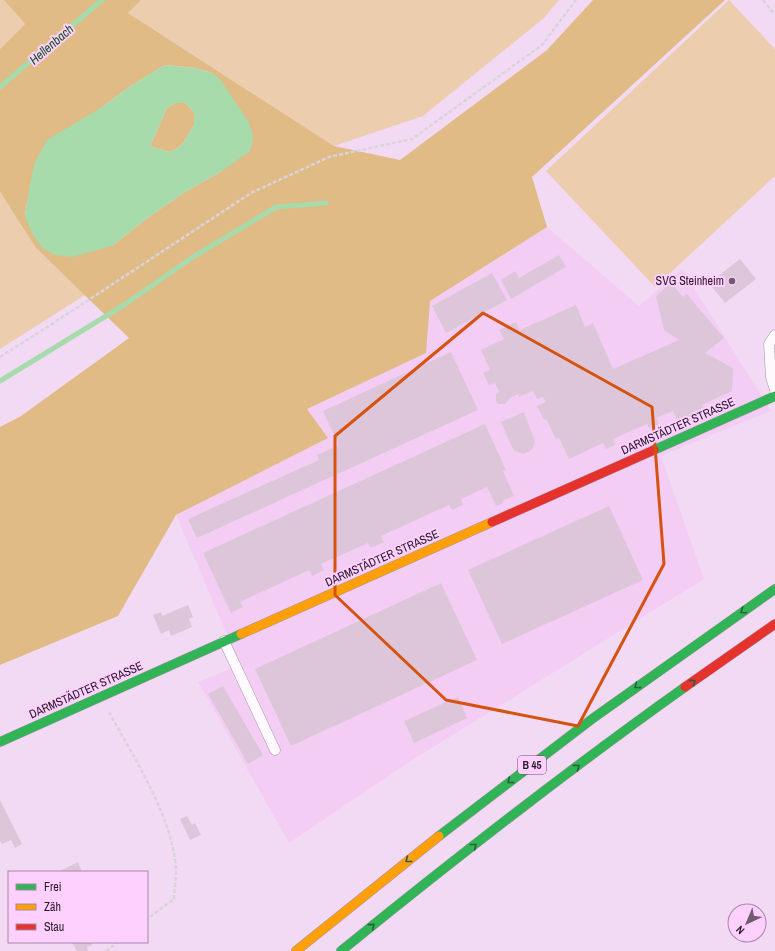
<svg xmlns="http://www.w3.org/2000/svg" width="775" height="951" viewBox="0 0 775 951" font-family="'Archivo Narrow',sans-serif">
<rect width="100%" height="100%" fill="#f3daf4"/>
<polygon fill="#f4cdf5" points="547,227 639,306 682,269 771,411 661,456 704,579 414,759 289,843 198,682 240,665 176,515 328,438 307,409 425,353 430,301"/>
<g fill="#ecceaf">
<polygon points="0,0 4,0 25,24 0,49"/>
<polygon points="141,0 559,0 544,18 423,116 334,146 128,13"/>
<polygon points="729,0 775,49 775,176 655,287 546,171"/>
<polygon points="0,192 36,248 85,295 0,349"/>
</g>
<g fill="#e0bb85" fill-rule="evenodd">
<path d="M 4,0 L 141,0 L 128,13 L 334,146 L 400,160 L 547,50 L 593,0 L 725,0 L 532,177 L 547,227 L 430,301 L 426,353 L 307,409 L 328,438 L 176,515 L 118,616 L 0,665 L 0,427 L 21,416 L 129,338 L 36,248 L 0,192 L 0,49 L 25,24 ZM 165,65 L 195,68 L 212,73 L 222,171 L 185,192 L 150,216 L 112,246 L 25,216 L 27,202 L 102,107 L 132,85 Z"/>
<polygon points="175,103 185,103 194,112 194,125 184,142 175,150 169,152 150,146 167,108"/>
</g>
<path fill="#a7dbac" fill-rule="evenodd" d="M 165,65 L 195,68 L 212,73 L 220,79 L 248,121 L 253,134 L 252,145 L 250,151 L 222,171 L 185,192 L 150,216 L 112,246 L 72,257 L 55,255 L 42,248 L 32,233 L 25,216 L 30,184 L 35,162 L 47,140 L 102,107 L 132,85 ZM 175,103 L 185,103 L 194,112 L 194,125 L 184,142 L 175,150 L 169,152 L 150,146 L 167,108 Z"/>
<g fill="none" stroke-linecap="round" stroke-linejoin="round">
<g stroke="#a7dbac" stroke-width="5">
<polyline points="0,87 102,0"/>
<polyline points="0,381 124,305 193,257 276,207 326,203"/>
</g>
</g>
<g fill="#ddc6d9">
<polygon points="559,255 566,267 511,299 501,280 515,271 519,278"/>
<polygon points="740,259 756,279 725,303 709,283"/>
<polygon points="492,273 507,300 446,333 432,306"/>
<polygon points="671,283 683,297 687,294 724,338 705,353 733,368 732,391 702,405 705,412 679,424 673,411 656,418 659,424 649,428 647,424 613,439 615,445 606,449 603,443 569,459 559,438 556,439 546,419 544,420 537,406 546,402 543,397 537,399 533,391 519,397 518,394 510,398 505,404 498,404 496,401 496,394 499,392 495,383 489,385 483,373 490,370 481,350 504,339 499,330 516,322 520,330 576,305 585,327 593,323 613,369 679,340 664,330 656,296"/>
<polygon points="451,352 478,410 197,538 188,519 319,460 317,455 339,445 323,411"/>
<polygon points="524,412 535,442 533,448 530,451 523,454 515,451 512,447 501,422"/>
<polygon points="485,424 506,470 503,471 514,496 502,501 503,503 496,506 487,487 461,499 463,505 452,510 449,505 381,536 384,542 371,548 368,543 321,564 324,570 312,576 309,570 240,602 243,607 231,613 203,553"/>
<polygon points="609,506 643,580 502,644 468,570"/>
<polygon points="441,583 477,660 291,746 255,669"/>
<polygon points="188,605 193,617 189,619 192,627 171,636 169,630 161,634 153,615 161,612 162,616"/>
<polygon points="223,686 263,755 248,764 208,694"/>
<polygon points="458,697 467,718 414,743 404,721"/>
<polygon points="0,800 22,844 15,848 11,840 2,844 0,841"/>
<polygon points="187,816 192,825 195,823 201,835 190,840 180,819"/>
<polygon points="78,862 82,872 60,872 60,871"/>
<polygon points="72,942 91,942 92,945 87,947 88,951 77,951"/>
</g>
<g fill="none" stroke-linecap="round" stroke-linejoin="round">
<defs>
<g id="lane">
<polyline points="775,335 769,344 771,377 775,390"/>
<polyline points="224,641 275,750"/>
</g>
<g id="fast">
<polyline points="654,450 775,396"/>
<polyline points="0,742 241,634"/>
<polyline points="439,836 592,719 775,589"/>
<path d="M 341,951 C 453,860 567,771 685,687"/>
</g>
<g id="slow">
<polyline points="241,634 492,522"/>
<polyline points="296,951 439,836"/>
</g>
<g id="jam">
<polyline points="492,522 654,450"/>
<polyline points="685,687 775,624"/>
</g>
</defs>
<use href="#lane" stroke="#a794a8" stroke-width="11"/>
<use href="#fast" stroke="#a794a8" stroke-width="10"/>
<use href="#slow" stroke="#a794a8" stroke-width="10"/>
<use href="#jam" stroke="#a794a8" stroke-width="10"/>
<g stroke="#dad3da" stroke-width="2.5" stroke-dasharray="4 2" stroke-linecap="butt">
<polyline points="763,0 775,15"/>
<polyline points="0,357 46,328 251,193 329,157 412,139 542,45 576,0"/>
<path d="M 109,712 C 134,758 174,819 176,871 C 176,880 174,890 174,899 L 147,919"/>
<polyline points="106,951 118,942"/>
</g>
<use href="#lane" stroke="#fdf9fd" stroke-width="10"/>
<use href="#fast" stroke="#30b455" stroke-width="9"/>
<use href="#slow" stroke="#ff9f0a" stroke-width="9"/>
<use href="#jam" stroke="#e5322d" stroke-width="9"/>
</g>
<defs><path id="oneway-chevron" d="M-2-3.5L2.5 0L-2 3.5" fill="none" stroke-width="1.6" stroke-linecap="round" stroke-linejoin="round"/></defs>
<g stroke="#2c5e3c">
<use href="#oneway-chevron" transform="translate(743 611) rotate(145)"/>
<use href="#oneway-chevron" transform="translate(693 682) rotate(-36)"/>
<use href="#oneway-chevron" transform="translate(637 686) rotate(143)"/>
<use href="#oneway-chevron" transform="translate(577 767) rotate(-36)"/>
<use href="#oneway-chevron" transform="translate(510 781) rotate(142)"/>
<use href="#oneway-chevron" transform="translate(474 846) rotate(-38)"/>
<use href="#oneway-chevron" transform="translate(408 860) rotate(142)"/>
<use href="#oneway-chevron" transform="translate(372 926) rotate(-40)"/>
</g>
<path fill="none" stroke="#d5520f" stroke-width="3" stroke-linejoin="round" d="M 483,313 L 652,407 L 664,564 L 578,726 L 446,700 L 335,595 L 335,436 Z"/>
<circle fill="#6f5c6f" stroke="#fdd0fe" stroke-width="1.5" cx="732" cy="281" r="4"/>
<g text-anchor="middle" stroke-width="4" stroke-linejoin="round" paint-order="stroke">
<rect fill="#fdd0fe" stroke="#684f68" stroke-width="1" x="518" y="756" width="28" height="18" rx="3"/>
<g font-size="11" font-weight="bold" fill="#281828">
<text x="532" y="769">B 45</text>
</g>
<g font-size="12" fill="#281828" stroke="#fdd0fe" text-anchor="end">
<text x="724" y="285">SVG Steinheim</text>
</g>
<g font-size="12" fill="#281828" stroke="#fdd0fe">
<text transform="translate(678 426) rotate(-24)" y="4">DARMSTÄDTER STRASSE</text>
<text transform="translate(382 558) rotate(-24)" y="4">DARMSTÄDTER STRASSE</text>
<text transform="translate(86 690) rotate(-24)" y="4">DARMSTÄDTER STRASSE</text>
</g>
<g font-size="13" font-style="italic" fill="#14511e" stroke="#fdd0fe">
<text transform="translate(51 44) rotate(-41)" y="5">Hellenbach</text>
</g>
</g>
<rect x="8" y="871" width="140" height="72" fill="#fdd0fe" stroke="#a886a8"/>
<rect x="16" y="884" width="20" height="6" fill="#30b455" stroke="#a886a8"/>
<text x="44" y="891" font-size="12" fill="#281828">Frei</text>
<rect x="16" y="904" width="20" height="6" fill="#ff9f0a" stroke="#a886a8"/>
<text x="44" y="911" font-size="12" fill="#281828">Zäh</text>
<rect x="16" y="924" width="20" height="6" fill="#e5322d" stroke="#a886a8"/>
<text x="44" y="931" font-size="12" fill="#281828">Stau</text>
<g transform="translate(747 923) rotate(224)"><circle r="19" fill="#fdd0fe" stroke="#a886a8"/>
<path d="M0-3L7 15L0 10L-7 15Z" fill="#6f5c6f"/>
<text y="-6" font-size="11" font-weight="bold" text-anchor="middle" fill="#281828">N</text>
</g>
</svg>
